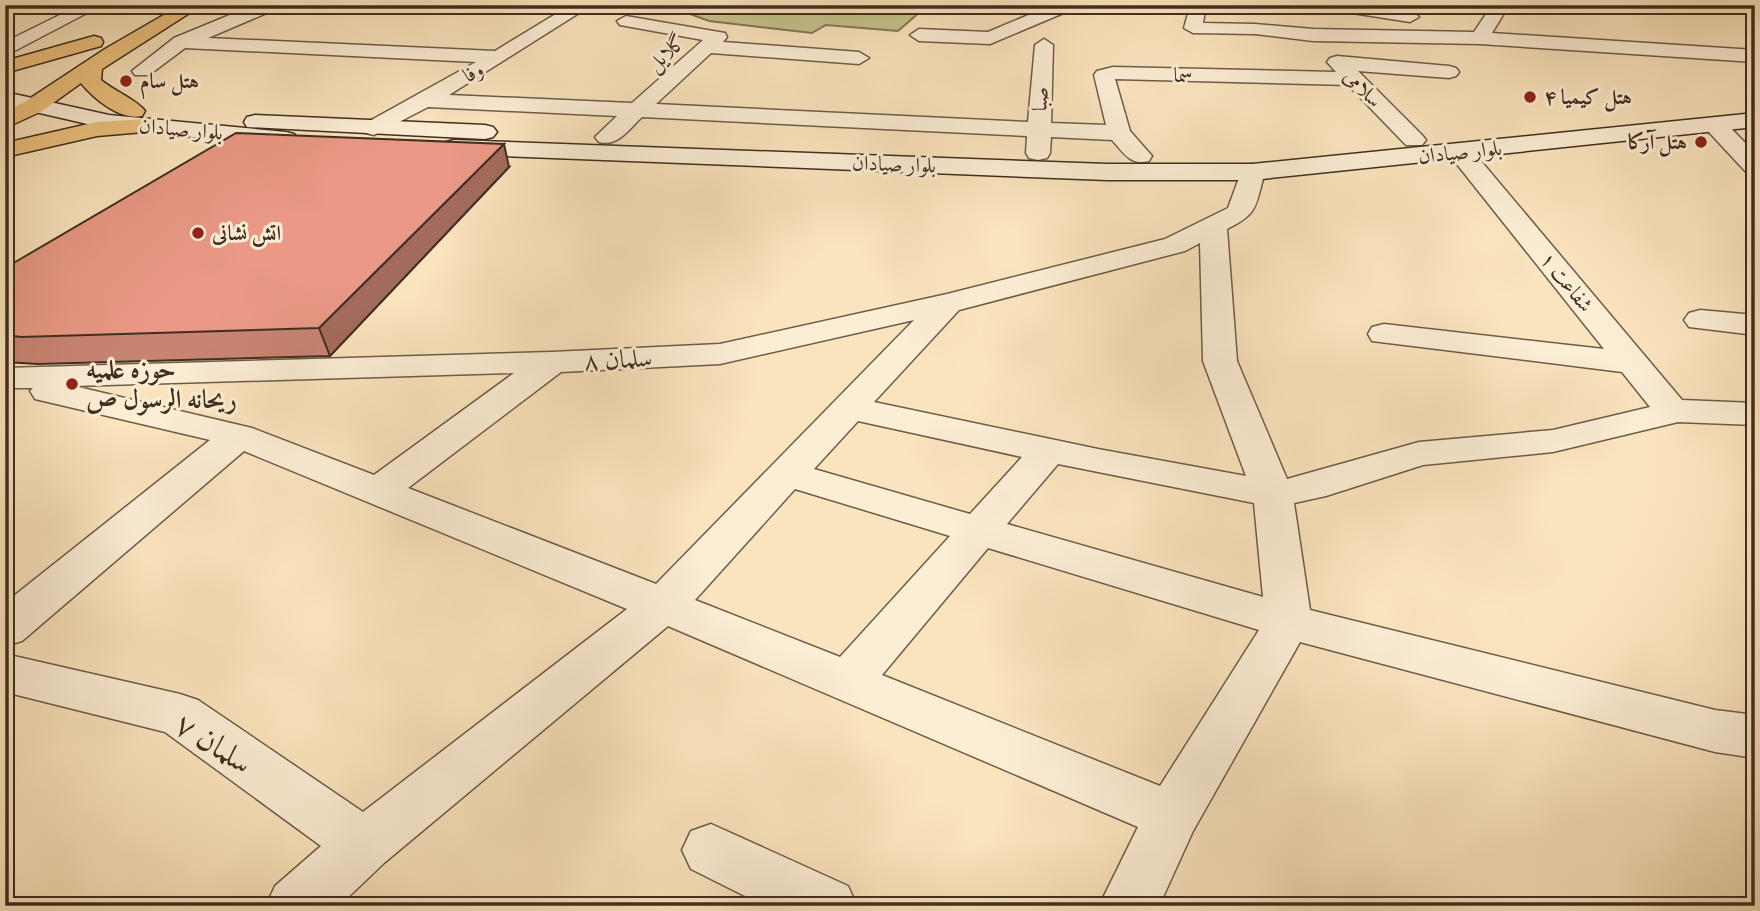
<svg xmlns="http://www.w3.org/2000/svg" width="1760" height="911" viewBox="0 0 1760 911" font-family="'IM FELL Great Primer',Amiri,serif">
<rect width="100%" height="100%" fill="#fae4be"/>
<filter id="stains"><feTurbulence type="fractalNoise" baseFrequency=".00286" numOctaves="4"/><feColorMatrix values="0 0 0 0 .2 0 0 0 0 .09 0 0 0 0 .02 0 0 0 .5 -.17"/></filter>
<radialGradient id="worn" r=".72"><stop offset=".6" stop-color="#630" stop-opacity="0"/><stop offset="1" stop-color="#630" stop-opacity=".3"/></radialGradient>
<polygon fill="#c5c28c" stroke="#827856" stroke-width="2" points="697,5 928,5 898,31 826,25 812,33 709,21 690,14"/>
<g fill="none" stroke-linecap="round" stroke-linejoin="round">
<defs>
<g id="minor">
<polygon points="80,5 102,5 5,56 5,42"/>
<path d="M 254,5 L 278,5 L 276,9 L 208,38 L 495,51 L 564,9 L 576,9 L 579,13 L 449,95 L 632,103 L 703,40 L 620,25 L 617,21 L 626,16 L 725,33 L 727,37 L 723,42 L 859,52 L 869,58 L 859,64 L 711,53 L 656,104 L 1028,122 L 1035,45 L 1044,39 L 1053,45 L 1051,123 L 1106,125 L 1094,75 L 1097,71 L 1113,67 L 1336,72 L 1327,62 L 1330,58 L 1337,56 L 1449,66 L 1456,68 L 1459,72 L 1456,76 L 1449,78 L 1358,71 L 1422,135 L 1426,140 L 1422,145 L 1406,145 L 1348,85 L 1115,79 L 1130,131 L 1152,156 L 1149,161 C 1130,166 1123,152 1112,140 L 1051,137 L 1050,153 L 1047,158 L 1038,160 L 1029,158 L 1026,153 L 1027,136 L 642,117 C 629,129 618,147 599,142 L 595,137 L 617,116 L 428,107 L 374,135 L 366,133 L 363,128 L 366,123 L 476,62 L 185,48 L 149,75 L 135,75 L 132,71 L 174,38 Z"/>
<polygon points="1052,5 1075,5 1073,9 990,44 919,41 910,35 919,29 988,32"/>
<polygon points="1182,5 1206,5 1203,23 1255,24 1313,29 1474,32 1492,5 1509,5 1492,33 1755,50 1755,62 1480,44 1313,41 1255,34 1193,33 1184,28 1189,10"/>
<path d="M 1325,5 C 1345,5 1405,2 1419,17 L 1410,22 L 1333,10 Z"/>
<polygon points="1715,118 1723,120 1755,153 1755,174 1746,172 1707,130 1704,125 1707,120"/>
<path d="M 1461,146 L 1470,148 L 1682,400 L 1755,403 L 1755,425 L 1678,422 L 1553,452 L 1423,465 L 1326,496 L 1294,503 L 1310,610 L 1715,710 L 1755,715 L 1755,758 L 1715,752 L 1300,642 L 1193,831 L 1159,906 L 1099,906 L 1138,827 L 668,626 L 384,863 L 339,906 L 266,906 L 275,886 L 321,846 L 165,732 L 5,692 L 5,654 L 180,694 L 198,700 L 363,812 L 627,609 L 244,451 L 22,641 L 5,646 L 5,603 L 210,440 L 35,399 L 30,391 L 33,388 L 5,388 L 5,368 L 552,352 L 720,344 L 947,294 L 1165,239 L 1228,208 L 1243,167 L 1252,164 L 1261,167 L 1265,172 C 1255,205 1260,213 1227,229 L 1237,361 L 1287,479 L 1419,442 L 1553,430 L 1650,407 L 1622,372 L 1372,341 L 1368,334 L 1372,327 L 1384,324 L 1604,349 L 1452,158 L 1449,153 L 1452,148 ZM 1200,243 L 1203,361 L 1246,476 L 1098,449 L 874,402 L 959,310 L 1185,251 ZM 914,320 L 656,584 L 408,488 L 561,372 L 720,364 ZM 514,373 L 374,475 L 252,428 L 74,386 ZM 858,421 L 1022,457 L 970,514 L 814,469 ZM 1058,464 L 1254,503 L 1263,597 L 1007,524 ZM 795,489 L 950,536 L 840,657 L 695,600 ZM 988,548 L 1259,630 L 1160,786 L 882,675 Z"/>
<polygon points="1700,310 1755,315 1755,335 1689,327 1684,320 1689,313"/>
<polygon points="711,824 848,886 857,906 765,906 691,869 682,850 691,831"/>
</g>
<g id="secondary">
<polygon points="5,92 109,115 286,132 294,134 298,139 294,144 286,146 109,129 5,105"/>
<polygon points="1755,113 1755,127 1252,180 1107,180 454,154 446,152 442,147 446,142 454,140 1107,164 1252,164"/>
<polygon points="255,115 485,125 493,127 497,132 493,137 485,139 247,127 244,122 247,117"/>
</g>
<g id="primary">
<path d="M 181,5 L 202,5 L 102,69 L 101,80 C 114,91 137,100 145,111 L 142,116 C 121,121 94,99 81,83 L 42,111 L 5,128 L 5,112 L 26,101 L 105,49 Z"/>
<polygon points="94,36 101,38 103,42 101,46 5,73 5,61"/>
<polygon points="147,119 155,121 158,126 155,131 97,136 5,157 5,143 97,122"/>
</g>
</defs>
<use href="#minor" stroke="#6e5c47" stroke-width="3"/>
<use href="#secondary" stroke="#402e1f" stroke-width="3"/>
<use href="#primary" stroke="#402e1f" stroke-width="3"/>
<use href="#minor" fill="#fcedd5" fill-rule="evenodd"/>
<use href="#secondary" fill="#fcedd5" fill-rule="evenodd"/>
<use href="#primary" fill="#edc27f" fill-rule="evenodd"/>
</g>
<polygon fill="#c88473" stroke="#402e1f" stroke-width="2" points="509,167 330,356 38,364 5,362 5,268"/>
<polygon fill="#a36b5e" stroke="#402e1f" stroke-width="2" points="504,144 509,167 330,356 319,328"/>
<polygon fill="#e99986" stroke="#402e1f" stroke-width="2" points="236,133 504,144 319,328 21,337 5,335 5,268"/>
<g fill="#8f2418" stroke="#fcedd5" stroke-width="2.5">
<circle cx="126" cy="81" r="7"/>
<circle cx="1530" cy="97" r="7"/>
<circle cx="1701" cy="142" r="7"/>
<circle cx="198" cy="233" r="7"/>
<circle cx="72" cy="384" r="7"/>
</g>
<g text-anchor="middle" stroke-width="6" stroke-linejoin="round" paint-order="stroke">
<g font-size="21" fill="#402e1f" stroke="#fcedd5">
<text transform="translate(666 53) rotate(-42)" y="7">گلایل</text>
<text transform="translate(473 72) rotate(-30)" y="7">وفا</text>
<text transform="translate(1183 75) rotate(1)" y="7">سما</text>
<text transform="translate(1363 88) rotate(45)" y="7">سلامی</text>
<text transform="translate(1040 99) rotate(-86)" y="7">صبا</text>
<text transform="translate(181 129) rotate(5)" y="7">بلوار صیادان</text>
<text transform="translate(1460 152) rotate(-6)" y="7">بلوار صیادان</text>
<text transform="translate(894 164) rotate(2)" y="7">بلوار صیادان</text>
<text transform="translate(1567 282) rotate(51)" y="7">شفاعت ۱</text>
</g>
<g font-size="21" font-weight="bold" fill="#402e1f" stroke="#fcedd5" text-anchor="start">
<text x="140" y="88">هتل سام</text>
<text x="1544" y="104">هتل کیمیا ۴</text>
<text x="1687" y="149" text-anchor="end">هتل آرکا</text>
<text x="212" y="240">اتش نشانى</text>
</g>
<g font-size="26" fill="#402e1f" stroke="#fcedd5">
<text transform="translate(618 359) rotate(-3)" y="9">سلمان ۸</text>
</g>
<g font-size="26" font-weight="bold" fill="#402e1f" stroke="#fcedd5" text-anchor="start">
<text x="86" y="378">حوزه علمیه<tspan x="86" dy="30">ریحانه الرسول ص</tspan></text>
</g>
<g font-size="32" fill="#402e1f" stroke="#fcedd5">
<text transform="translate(214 743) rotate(33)" y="11">سلمان ۷</text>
</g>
</g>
<rect width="1760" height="911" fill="none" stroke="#fae4be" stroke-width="28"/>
<rect x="7" y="7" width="1746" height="897" fill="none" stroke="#402e1f" stroke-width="3.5"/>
<rect x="14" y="14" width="1732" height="883" fill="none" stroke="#402e1f" stroke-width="2"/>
<rect width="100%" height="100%" filter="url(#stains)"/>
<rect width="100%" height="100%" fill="url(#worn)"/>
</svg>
